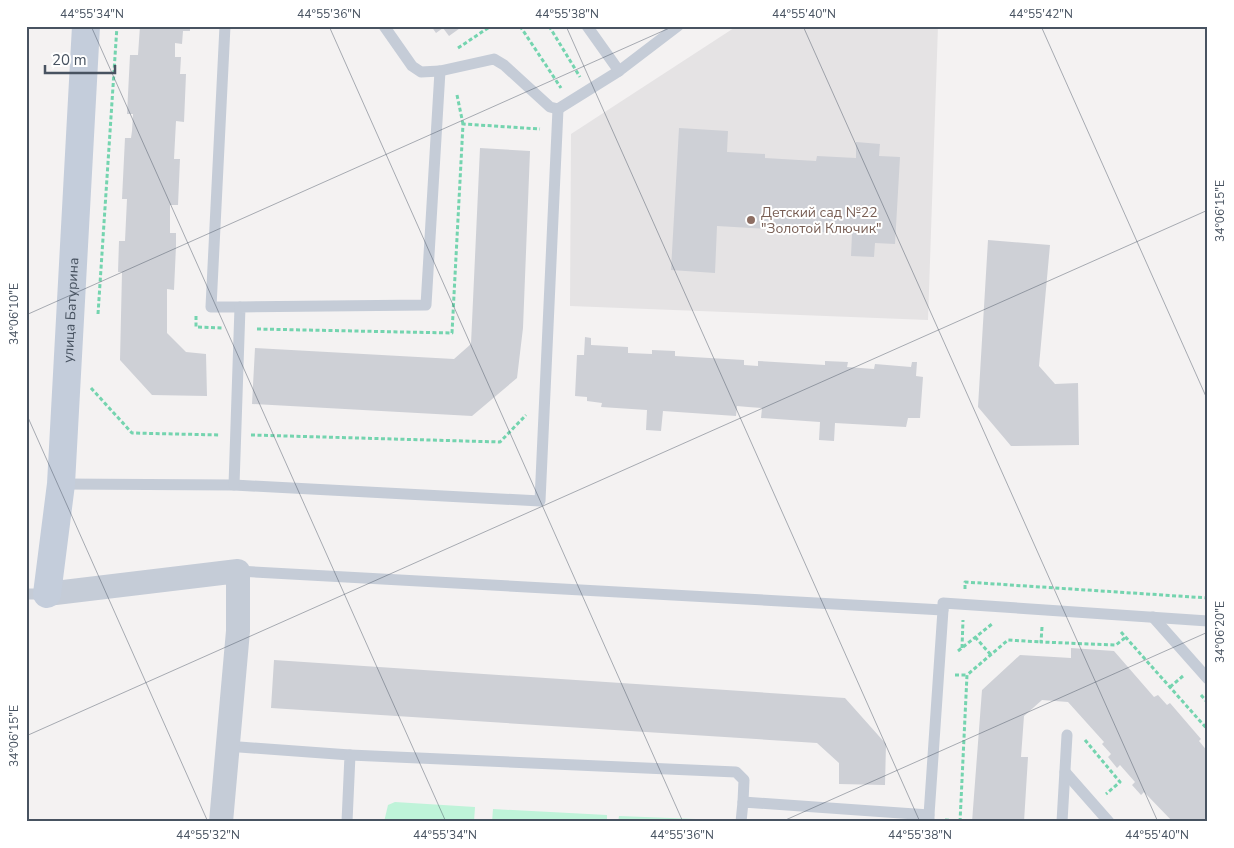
<svg xmlns="http://www.w3.org/2000/svg" width="1234" height="848" viewBox="0 0 1234 848" font-family="'Nunito Sans',sans-serif">
<rect width="100%" height="100%" fill="#f4f2f2"/>
<polygon fill="#e5e3e4" points="737,26 938,26 928,320 570,306 571,134"/>
<g fill="#bff3d9">
<polygon points="395,802 475,807 474,822 384,822 388,805"/>
<polygon points="493,809 607,815 607,822 492,822"/>
<polygon points="619,816 696,819 702,822 618,822"/>
</g>
<g fill="#ced0d6">
<polygon points="140,26 190,26 190,31 183,31 182,44 175,43 175,57 181,57 180,74 186,74 184,122 176,121 174,159 180,159 178,205 170,205 170,233 176,233 176,246 174,290 167,289 167,333 186,352 206,354 207,396 152,395 120,360 122,272 118,272 119,241 125,241 127,199 122,199 125,138 131,138 132,131 133,114 127,114 130,55 138,55"/>
<polygon points="431,26 463,26 449,36 443,28 436,33"/>
<polygon points="679,128 728,131 727,152 765,154 765,158 816,161 817,156 856,158 856,142 880,144 879,156 900,157 895,244 875,243 874,257 851,256 852,234 717,226 715,273 671,270"/>
<polygon points="480,148 530,151 523,328 517,378 472,416 252,404 255,348 454,359 471,344"/>
<polygon points="988,240 1050,245 1039,366 1055,384 1078,383 1079,445 1011,446 978,407"/>
<polygon points="585,337 591,338 591,345 628,347 628,353 652,354 652,350 675,351 675,356 744,360 744,365 758,366 758,361 825,365 825,361 848,362 847,367 874,369 875,364 911,367 912,362 917,362 916,376 923,377 920,418 908,418 906,427 835,423 834,441 819,440 820,422 761,418 762,408 748,407 737,406 736,416 663,411 661,431 646,430 647,410 601,407 602,403 587,401 587,397 575,396 577,355 584,355"/>
<polygon points="1071,648 1114,651 1154,697 1158,695 1167,705 1170,703 1201,739 1199,741 1208,752 1208,822 1173,822 1144,792 1141,795 1132,785 1135,782 1120,765 1117,768 1108,757 1111,754 1102,744 1104,742 1068,702 1042,700 1024,716 1021,757 1028,757 1024,822 972,822 982,690 1020,655 1071,658"/>
<polygon points="274,660 845,698 886,744 885,785 839,784 839,763 817,743 271,708"/>
</g>
<g fill="none" stroke-linecap="round" stroke-linejoin="round">
<g stroke="#74d4af" stroke-width="3" stroke-dasharray="4 2.5" stroke-linecap="butt">
<polyline points="520,26 561,88"/>
<polyline points="549,26 580,77"/>
<polyline points="458,48 491,26"/>
<polyline points="457,95 463,124"/>
<polyline points="98,314 117,26"/>
<polyline points="196,316 196,327 224,328"/>
<polyline points="257,329 452,333 463,124 540,129"/>
<polyline points="91,388 132,433 220,435"/>
<polyline points="251,435 500,442 526,415"/>
<polyline points="965,589 965,582 1208,598"/>
<polyline points="1042,627 1041,642 1116,645 1126,637"/>
<polyline points="1121,632 1208,730"/>
<polyline points="975,637 991,655"/>
<polyline points="962,648 963,620"/>
<polyline points="958,651 992,624"/>
<polyline points="955,675 967,675"/>
<polyline points="1170,687 1183,676"/>
<polyline points="1201,695 1208,703"/>
<polyline points="1085,740 1120,782 1106,794"/>
<polyline points="945,820 960,821"/>
<polyline points="960,822 967,675 1008,640 1041,642"/>
</g>
<g stroke="#c5ccd7" stroke-width="11">
<polyline points="225,26 211,307 240,307"/>
<polyline points="384,26 412,66 421,72 440,71 494,59 504,65 550,107 558,109 619,71"/>
<polyline points="587,26 619,71 678,26"/>
<polyline points="61,484 234,485 540,501 558,109"/>
<polyline points="234,485 240,307 426,305 440,71"/>
<polyline points="238,571 943,610 929,815"/>
<polyline points="26,594 47,594"/>
<polyline points="943,610 943,603 1208,621"/>
<polyline points="1153,617 1208,679"/>
<polyline points="226,746 350,755 347,822"/>
<polyline points="350,755 736,772 744,780 743,802"/>
<polyline points="1065,772 1109,822"/>
<polyline points="741,822 743,802 929,815 929,821"/>
<polyline points="1062,822 1067,735"/>
</g>
<polyline stroke="#c5ccd7" stroke-width="24" points="47,594 238,571 238,631 221,822"/>
<path stroke="#c4cddb" stroke-width="28" id="s1" d="M 47,594 L 61,484 L 86,26"/>
</g>
<path fill="none" stroke="#485361" stroke-width="1" stroke-opacity="0.45" d="M 91,26 L 446,822M 329,26 L 683,822M 566,26 L 920,822M 803,26 L 1158,822M 1041,26 L 1208,401M 26,315 L 674,26M 26,413 L 208,822M 26,736 L 1208,210M 781,822 L 1208,632"/>
<circle fill="#8d6e63" stroke="#fff" stroke-width="2" cx="751" cy="220" r="5"/>
<g text-anchor="middle" stroke-width="4" stroke-linejoin="round" paint-order="stroke">
<g font-size="14" fill="#785e54" stroke="#fff" text-anchor="start">
<text x="761" y="217">Детский сад №22<tspan x="761" dy="16">"Золотой Ключик"</tspan></text>
</g>
<g font-size="14" fill="#485361" stroke="#fff">
<text dy="5" stroke="none"><textPath href="#s1" startOffset="285">улица Батурина</textPath></text>
</g>
</g>
<rect width="1234" height="848" fill="none" stroke="#ffffff" stroke-width="55"/>
<path d="M45 65v8h70v-8" fill="none" stroke="#485361" stroke-width="2.5"/>
<text x="52" y="65" font-size="15" fill="#485361" stroke="#ffffff" stroke-width="4" paint-order="stroke">20 m</text>
<rect x="28" y="28" width="1178" height="792" fill="none" stroke="#485361" stroke-width="2"/>
<g font-size="12" text-anchor="middle" fill="#485361">
<text x="92" y="18">44°55'34"N</text>
<text x="329" y="18">44°55'36"N</text>
<text x="567" y="18">44°55'38"N</text>
<text x="804" y="18">44°55'40"N</text>
<text x="1041" y="18">44°55'42"N</text>
<text transform="translate(1220 211) rotate(-90)" y="4">34°06'15"E</text>
<text transform="translate(14 314) rotate(-90)" y="4">34°06'10"E</text>
<text transform="translate(1220 632) rotate(-90)" y="4">34°06'20"E</text>
<text transform="translate(14 736) rotate(-90)" y="4">34°06'15"E</text>
<text x="208" y="839">44°55'32"N</text>
<text x="445" y="839">44°55'34"N</text>
<text x="682" y="839">44°55'36"N</text>
<text x="920" y="839">44°55'38"N</text>
<text x="1157" y="839">44°55'40"N</text>
</g>
</svg>
